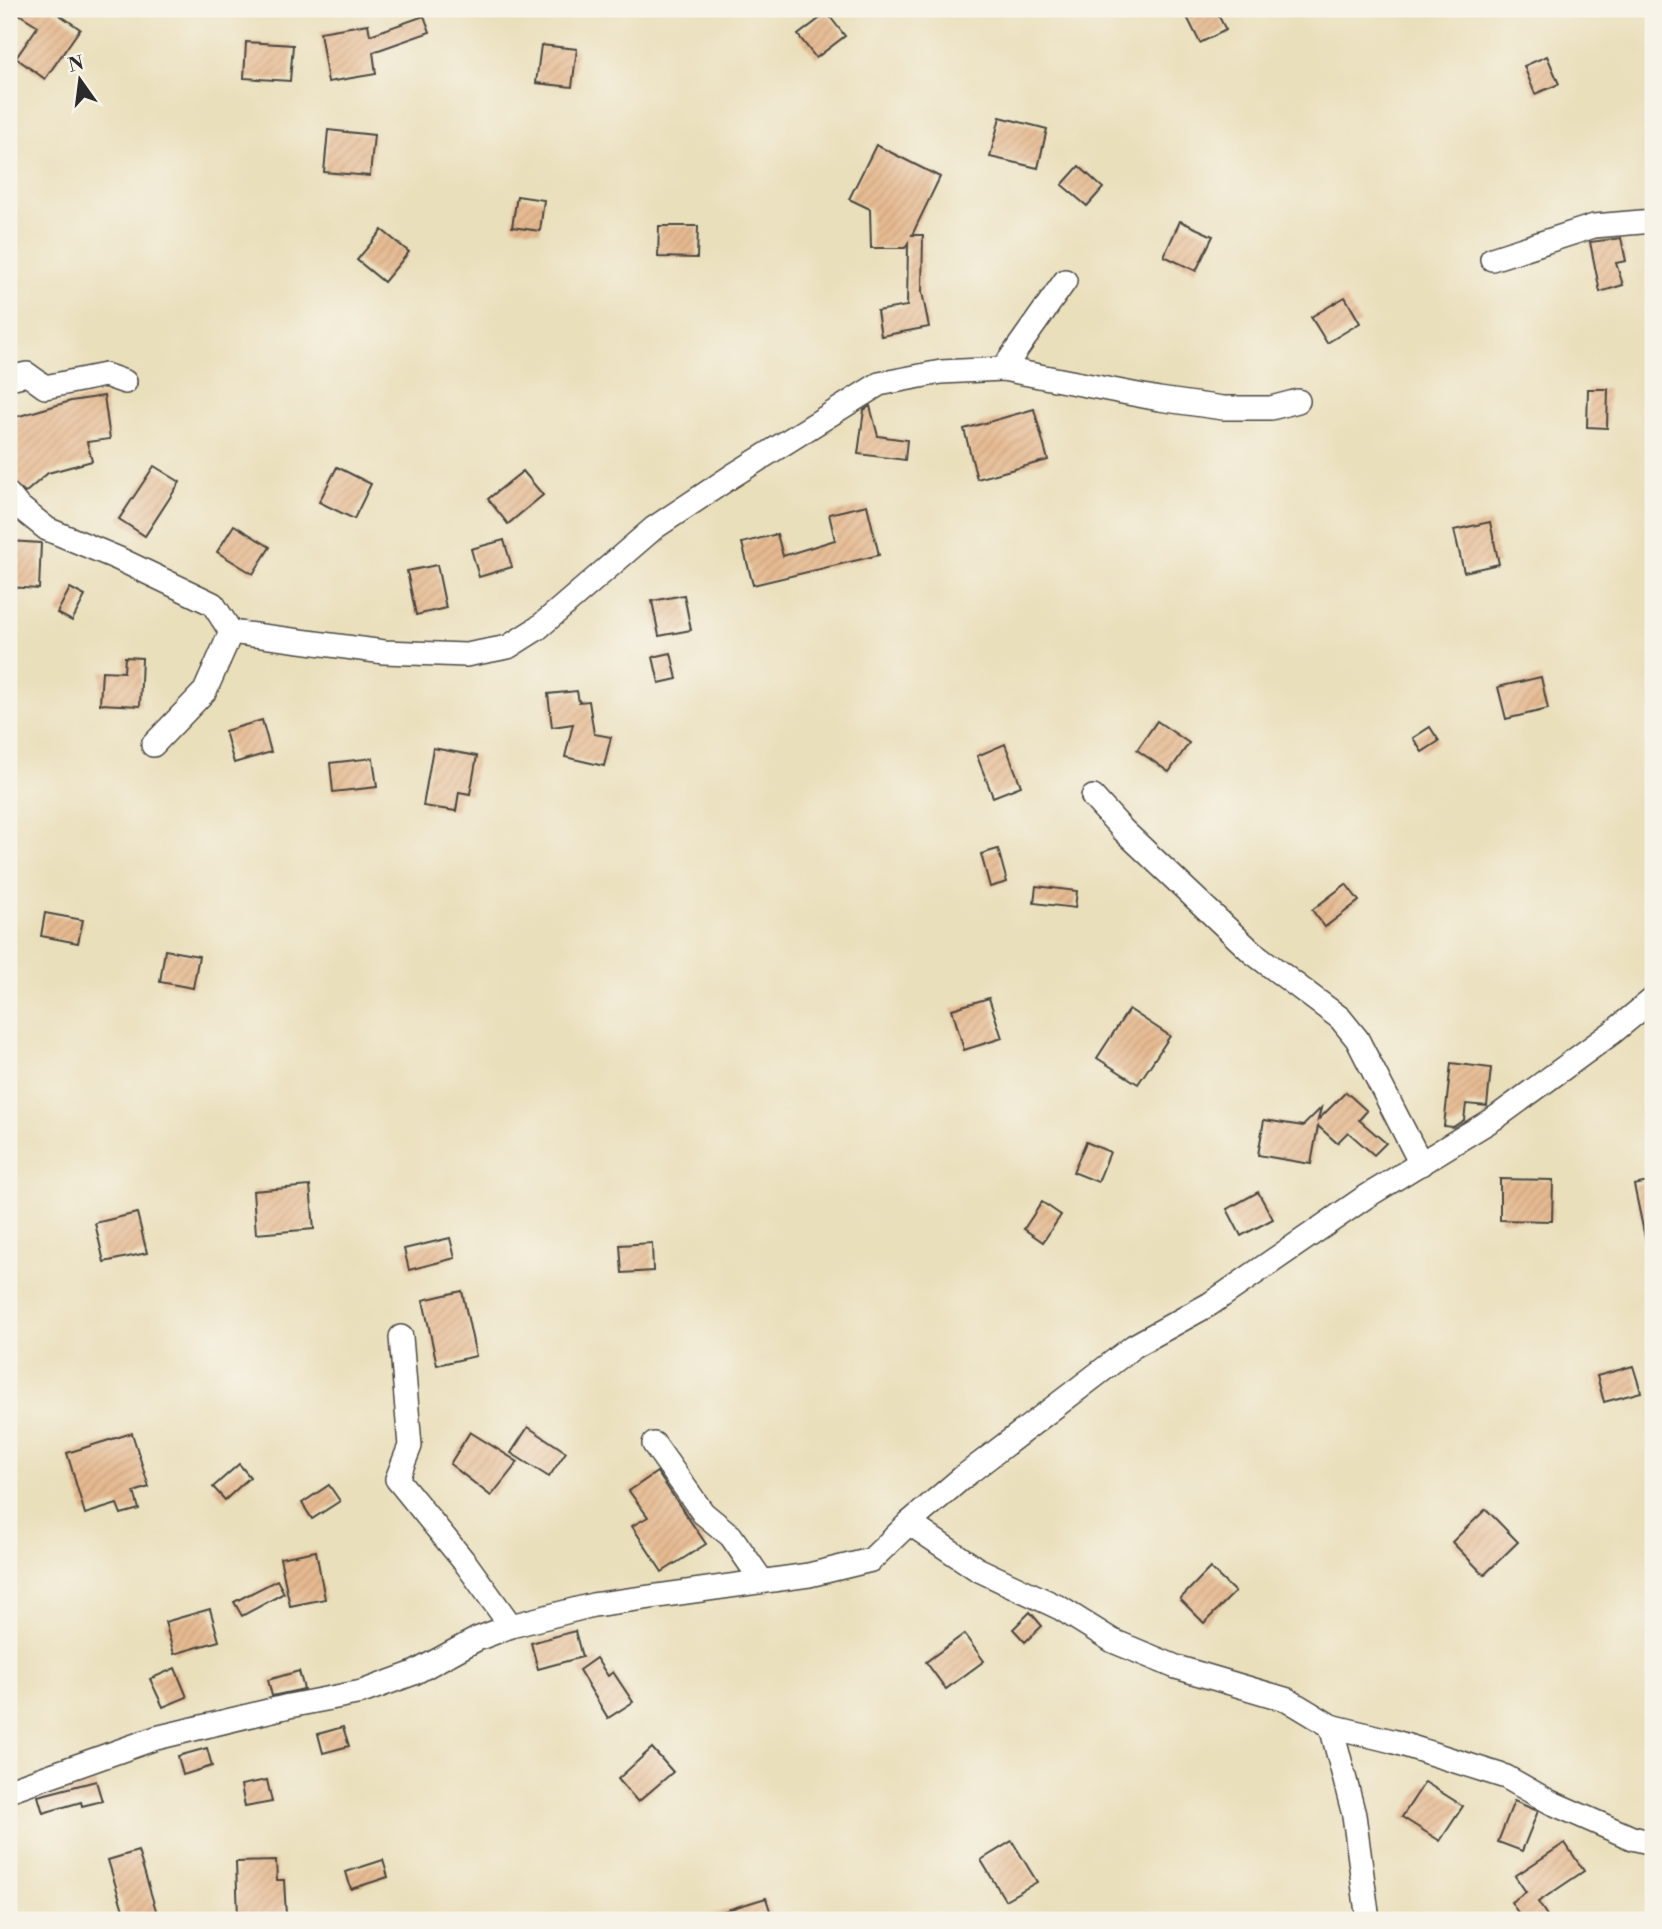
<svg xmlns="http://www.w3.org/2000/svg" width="1662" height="1929" viewBox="0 0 1662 1929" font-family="'Libre Bodoni',serif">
<defs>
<pattern id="building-hatch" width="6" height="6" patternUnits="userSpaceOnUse" patternTransform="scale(1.75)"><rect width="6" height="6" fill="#e6ba91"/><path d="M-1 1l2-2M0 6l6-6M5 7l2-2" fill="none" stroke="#c5a07d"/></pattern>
</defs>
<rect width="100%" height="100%" fill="#f7f3e8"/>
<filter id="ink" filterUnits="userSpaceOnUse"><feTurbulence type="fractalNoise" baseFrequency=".0143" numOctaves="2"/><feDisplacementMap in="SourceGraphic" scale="14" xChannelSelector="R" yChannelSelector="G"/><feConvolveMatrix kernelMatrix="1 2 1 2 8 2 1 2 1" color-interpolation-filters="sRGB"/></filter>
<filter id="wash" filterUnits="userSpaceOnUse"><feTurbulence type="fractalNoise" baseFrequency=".00686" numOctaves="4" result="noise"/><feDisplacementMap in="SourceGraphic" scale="28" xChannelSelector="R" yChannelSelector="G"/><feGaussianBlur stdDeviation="1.57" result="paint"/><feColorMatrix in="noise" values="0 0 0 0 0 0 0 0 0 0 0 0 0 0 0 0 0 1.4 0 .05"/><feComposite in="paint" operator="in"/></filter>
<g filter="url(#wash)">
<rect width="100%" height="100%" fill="#eadfbb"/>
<g id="blocks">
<g fill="url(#building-hatch)">
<polygon points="11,9 51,9 80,29 45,79 16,58 38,26"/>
<polygon points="1198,9 1215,9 1226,30 1200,43 1186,15"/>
<polygon points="827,13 845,36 816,58 798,35"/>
<polygon points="424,16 430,32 373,52 376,74 328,82 320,32 368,24 370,35"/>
<polygon points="246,42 293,45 290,81 244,78"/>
<polygon points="541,45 577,49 572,87 536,83"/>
<polygon points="1547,56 1559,84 1535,94 1524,66"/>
<polygon points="1000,117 1047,129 1038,168 990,157"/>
<polygon points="328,130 374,135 370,176 324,172"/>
<polygon points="876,145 940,177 912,235 923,235 922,292 929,327 881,336 877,311 907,306 908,243 905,248 871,248 870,209 849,199"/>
<polygon points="1079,166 1103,188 1087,206 1062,185"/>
<polygon points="517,196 544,200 540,231 512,227"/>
<polygon points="1180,221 1213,236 1196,271 1164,256"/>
<polygon points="659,226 698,226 697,258 658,257"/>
<polygon points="382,230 409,252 384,282 357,260"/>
<polygon points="1621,238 1626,261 1616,263 1623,285 1600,292 1590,242"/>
<polygon points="1345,297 1360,323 1327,343 1311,317"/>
<polygon points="1588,389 1608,389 1607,428 1587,427"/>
<polygon points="104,396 110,439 87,442 92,461 48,473 25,493 12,482 9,478 9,419 71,401"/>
<polygon points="870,406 878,436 907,440 905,460 858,454 864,410"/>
<polygon points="1034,409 1048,460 977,479 964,429"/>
<polygon points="154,466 180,482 145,536 119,519"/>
<polygon points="337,467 371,484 354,519 319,502"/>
<polygon points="523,471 543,495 508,524 488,499"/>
<polygon points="867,505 879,555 753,585 742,543 777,534 783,556 835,540 829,514"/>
<polygon points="1490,522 1499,564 1464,572 1454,530"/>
<polygon points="234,525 270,547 253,574 217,552"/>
<polygon points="504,540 512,567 479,577 471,549"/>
<polygon points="9,541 41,543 39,589 9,587"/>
<polygon points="437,565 446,608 416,615 407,571"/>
<polygon points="70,588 85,596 72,621 57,613"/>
<polygon points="684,595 691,630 659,636 652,601"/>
<polygon points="671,653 677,679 659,683 653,657"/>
<polygon points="125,657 142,658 140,706 100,704 102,671 124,672"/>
<polygon points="1541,677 1548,709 1506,719 1498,687"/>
<polygon points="577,691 579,702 589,701 594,734 611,737 604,766 565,757 573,724 552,727 548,694"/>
<polygon points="262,720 271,752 234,763 225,731"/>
<polygon points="1157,721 1189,743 1169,772 1137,750"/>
<polygon points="1430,727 1439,741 1422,752 1413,738"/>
<polygon points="1005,744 1021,786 993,797 977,756"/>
<polygon points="433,748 477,756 470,794 459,792 456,811 423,806"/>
<polygon points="373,758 377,787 333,792 330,763"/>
<polygon points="998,849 1007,882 990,887 981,854"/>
<polygon points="1346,884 1359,901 1325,927 1312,910"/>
<polygon points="1036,886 1077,891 1075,908 1034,903"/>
<polygon points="45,913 83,920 78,943 41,936"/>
<polygon points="165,950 199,956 193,988 160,982"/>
<polygon points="989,998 1002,1038 964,1050 952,1009"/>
<polygon points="1129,1009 1170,1036 1138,1084 1097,1058"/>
<polygon points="1451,1063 1491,1068 1487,1106 1466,1104 1464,1120 1453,1127 1444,1126"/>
<polygon points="1346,1092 1367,1111 1359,1120 1386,1143 1374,1155 1348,1132 1337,1143 1318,1126 1311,1164 1258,1155 1264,1120 1303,1126 1321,1108 1318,1120"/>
<polygon points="1086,1142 1110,1152 1098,1182 1073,1172"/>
<polygon points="1500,1179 1553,1180 1552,1221 1500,1220"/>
<polygon points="1653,1181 1653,1241 1646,1242 1634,1185"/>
<polygon points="310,1186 314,1229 256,1234 253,1191"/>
<polygon points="1258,1192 1273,1219 1241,1236 1227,1209"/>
<polygon points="1042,1202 1061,1215 1043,1242 1024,1229"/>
<polygon points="137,1213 147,1253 104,1262 95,1223"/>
<polygon points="450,1238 455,1258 409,1270 404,1249"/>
<polygon points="652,1243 653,1271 622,1273 620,1245"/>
<polygon points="462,1291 476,1356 437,1365 423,1300"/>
<polygon points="1633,1366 1641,1392 1604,1402 1597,1376"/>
<polygon points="528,1427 566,1452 549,1477 511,1453"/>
<polygon points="470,1432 518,1462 491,1496 450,1464"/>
<polygon points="132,1433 149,1487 134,1492 139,1509 121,1514 117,1504 85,1514 67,1453"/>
<polygon points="239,1464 250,1477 225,1500 213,1487"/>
<polygon points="657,1472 706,1544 662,1572 632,1526 648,1517 629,1491"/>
<polygon points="329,1485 340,1501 312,1519 302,1503"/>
<polygon points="1486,1509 1518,1542 1484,1575 1452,1542"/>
<polygon points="316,1551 325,1599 290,1606 280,1558"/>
<polygon points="1210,1568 1235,1592 1204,1623 1180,1599"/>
<polygon points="277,1580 284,1593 242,1616 234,1602"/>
<polygon points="210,1609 219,1641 174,1654 165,1622"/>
<polygon points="1030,1612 1042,1626 1025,1642 1013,1629"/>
<polygon points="575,1631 582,1657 538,1669 531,1643"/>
<polygon points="964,1634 984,1661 946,1689 926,1662"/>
<polygon points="596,1658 608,1676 613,1672 633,1702 608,1718 579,1670"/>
<polygon points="175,1668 187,1697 163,1707 150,1679"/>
<polygon points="299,1671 304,1689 272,1696 268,1680"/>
<polygon points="343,1727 349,1746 323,1753 318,1734"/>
<polygon points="207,1748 212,1766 183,1775 178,1756"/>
<polygon points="652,1748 673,1772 638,1802 618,1779"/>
<polygon points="267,1780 272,1802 245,1807 241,1785"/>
<polygon points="96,1781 102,1801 82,1806 81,1802 43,1813 38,1796"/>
<polygon points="1425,1782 1463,1806 1440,1841 1402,1817"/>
<polygon points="1514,1801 1538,1811 1522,1851 1498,1842"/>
<polygon points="1012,1841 1037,1882 1005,1900 981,1860"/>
<polygon points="1565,1843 1584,1871 1538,1902 1550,1920 1523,1920 1511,1902 1526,1892 1515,1876"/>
<polygon points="138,1851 159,1920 126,1920 108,1860"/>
<polygon points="383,1860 388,1877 351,1889 346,1872"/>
<polygon points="276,1861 277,1880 284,1880 286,1915 238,1917 236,1862"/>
<polygon points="766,1898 773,1920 708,1920 707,1916"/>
</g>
</g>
</g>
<g filter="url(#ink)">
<use href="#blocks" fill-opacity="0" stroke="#484641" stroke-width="2"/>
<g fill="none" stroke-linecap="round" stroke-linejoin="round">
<defs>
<g id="minor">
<polyline points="1492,259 1594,226 1653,221"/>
<polyline points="1003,369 1065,281"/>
<polyline points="9,378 27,374 45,387 105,375 125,382"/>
<polyline points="9,495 17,505 47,529 117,558 213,604 231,632 384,652 466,655 508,647 538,628 654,528 732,476 879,384 941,372 1003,369 1159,399 1223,408 1271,408 1298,401"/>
<polyline points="153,745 205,691 231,632"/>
<polyline points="1093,797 1123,830 1252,952 1340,1018 1357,1039 1421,1164"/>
<polyline points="401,1337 410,1446 397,1479 467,1565 511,1626"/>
<polyline points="654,1444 703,1513 731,1536 762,1581"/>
<polyline points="909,1523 977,1569 1060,1608 1113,1641 1176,1667 1288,1700 1331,1726 1392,1741 1506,1777 1550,1802 1632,1838 1653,1843"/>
<polyline points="1331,1726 1354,1815 1368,1920"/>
<polyline points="9,1790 156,1738 289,1706 362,1692 414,1673 477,1639 511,1626 593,1605 809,1575 871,1560 909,1523 963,1477 1134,1346 1210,1304 1364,1198 1498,1116 1613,1032 1653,999"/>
</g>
</defs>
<use href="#minor" stroke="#484641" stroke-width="26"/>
<use href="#minor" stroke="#fff" stroke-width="23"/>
</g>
</g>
<rect width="1662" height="1929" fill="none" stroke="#f7f3e8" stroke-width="35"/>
<g transform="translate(80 80) rotate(346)" stroke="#f7f3e8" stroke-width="5" paint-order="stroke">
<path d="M0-5L12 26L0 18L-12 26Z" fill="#2b2b2b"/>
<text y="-10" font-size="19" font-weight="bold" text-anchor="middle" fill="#2b2b2b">N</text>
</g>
</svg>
